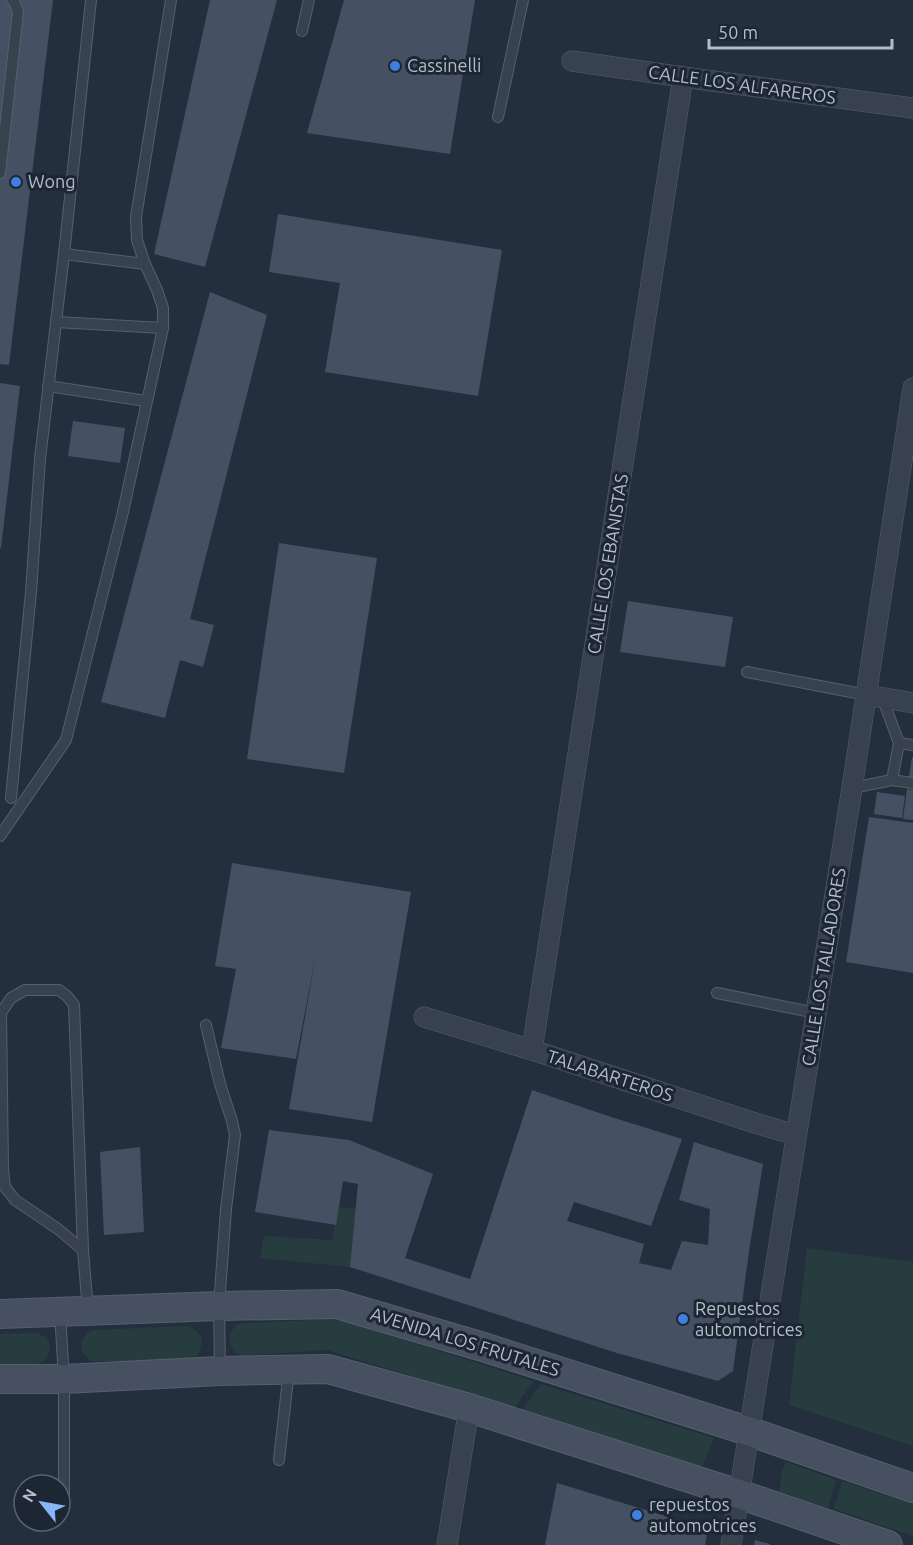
<svg xmlns="http://www.w3.org/2000/svg" width="913" height="1545" viewBox="0 0 913 1545" font-family="Ubuntu,sans-serif">
<rect width="100%" height="100%" fill="#242f3e"/>
<g fill="#263c3f">
<polygon points="339,1207 356,1208 350,1267 260,1258 264,1236 332,1240"/>
<polygon points="807,1248 913,1262 913,1446 789,1405"/>
<path d="M 325,1319 L 348,1322 L 534,1381 L 514,1408 L 327,1350 L 240,1356 C 227,1346 226,1336 237,1324 Z"/>
<path d="M 188,1326 L 197,1331 L 202,1338 C 201,1350 200,1355 189,1361 L 92,1361 C 78,1353 77,1339 92,1330 Z"/>
<path d="M 34,1333 C 39,1334 44,1335 47,1339 C 55,1349 46,1363 35,1365 C 24,1368 11,1366 0,1366 L 0,1334 Z"/>
<polygon points="541,1384 714,1438 701,1469 522,1411"/>
<path d="M 786,1462 L 836,1480 L 828,1508 L 780,1492 C 780,1482 781,1471 786,1462 Z"/>
<polygon points="842,1481 913,1504 913,1536 834,1509"/>
</g>
<g fill="#455162">
<polygon points="0,0 53,0 9,365 0,364"/>
<polygon points="210,0 277,0 205,267 154,254"/>
<polygon points="344,0 475,0 450,154 307,133"/>
<polygon points="278,214 502,250 478,396 325,372 340,283 269,272"/>
<polygon points="210,292 267,315 190,619 214,625 203,667 180,660 165,718 101,702"/>
<polygon points="0,383 20,386 1,548 0,548"/>
<polygon points="73,421 125,428 120,463 68,456"/>
<polygon points="279,543 377,558 344,773 247,759"/>
<polygon points="628,601 733,617 725,667 620,652"/>
<polygon points="912,757 913,757 913,778 909,778"/>
<polygon points="907,789 913,790 913,820 903,819"/>
<polygon points="877,792 905,796 902,818 874,814"/>
<polygon points="869,817 913,823 913,973 846,962"/>
<polygon points="232,863 411,892 372,1122 289,1109 316,954 296,1059 221,1048 236,969 215,966"/>
<polygon points="532,1090 608,1116 682,1139 651,1226 574,1202 567,1221 644,1244 639,1263 671,1270 682,1241 708,1245 710,1209 679,1200 694,1142 763,1164 749,1251 733,1371 718,1381 617,1353 350,1267 358,1184 343,1181 336,1225 255,1212 269,1130 349,1140 433,1174 405,1258 470,1279"/>
<polygon points="140,1147 144,1232 104,1235 100,1152"/>
<polygon points="557,1483 708,1529 705,1545 545,1545"/>
<polygon points="755,1540 770,1544 770,1545 754,1545"/>
</g>
<g fill="none" stroke-linecap="round" stroke-linejoin="round">
<defs>
<g id="service">
<polyline points="302,31 309,0"/>
<polyline points="498,117 523,0"/>
<polyline points="0,173 18,12 14,1 12,0"/>
<polyline points="64,254 145,264"/>
<polyline points="56,322 163,328"/>
<polyline points="48,386 146,401"/>
<polyline points="747,672 867,695"/>
<polyline points="882,697 899,743"/>
<polyline points="892,780 899,743 913,745"/>
<polyline points="852,788 892,780 913,783"/>
<polyline points="11,798 31,592 40,459 64,254 91,0"/>
<polyline points="0,836 66,740 123,512 163,328 163,308 157,290 145,264 137,240 136,217 171,0"/>
<polyline points="717,993 816,1013"/>
<polyline points="206,1025 220,1084 232,1121 235,1135 226,1209 219,1306 220,1371"/>
<polyline points="83,1250 58,1229 15,1200 5,1187 3,1170 1,1013 11,998 25,990 59,990 67,996 74,1005 83,1250 88,1311"/>
<polyline points="60,1312 64,1379 64,1494"/>
<polyline points="279,1460 289,1370"/>
</g>
<g id="minor">
<polyline points="572,61 683,77 913,108"/>
<polyline points="867,695 913,703"/>
<polyline points="424,1017 532,1050 758,1124 796,1135"/>
<polyline points="532,1050 683,77"/>
<polyline points="447,1545 469,1408"/>
<polyline points="731,1545 852,788 913,388"/>
</g>
<g id="secondary">
<polyline points="0,1314 219,1306 337,1304 483,1347 748,1431 913,1488"/>
<polyline points="0,1379 64,1379 220,1371 328,1369 469,1408 739,1494 888,1545"/>
</g>
</defs>
<use href="#service" stroke="#565f6c" stroke-width="12"/>
<use href="#minor" stroke="#565f6c" stroke-width="21"/>
<use href="#secondary" stroke="#565f6c" stroke-width="30"/>
<use href="#service" stroke="#38414e" stroke-width="10"/>
<use href="#minor" stroke="#38414e" stroke-width="20"/>
<use href="#secondary" stroke="#465061" stroke-width="28"/>
</g>
<g fill="#3f7fe0" stroke="#1d2633" stroke-width="2">
<circle cx="395" cy="66" r="6"/>
<circle cx="16" cy="182" r="6"/>
<circle cx="683" cy="1319" r="6"/>
<circle cx="637" cy="1515" r="6"/>
</g>
<g text-anchor="middle" stroke-width="6" stroke-linejoin="round" paint-order="stroke">
<g font-size="18" fill="#b4bcc9" stroke="#1d2633" text-anchor="start">
<text x="407" y="72">Cassinelli</text>
<text x="28" y="188">Wong</text>
<text x="695" y="1315">Repuestos<tspan x="695" dy="21">automotrices</tspan></text>
<text x="649" y="1511">repuestos<tspan x="649" dy="21">automotrices</tspan></text>
</g>
<g font-size="18" fill="#b4bcc9" stroke="#1d2633">
<text transform="translate(742 85) rotate(8)" y="6">CALLE LOS ALFAREROS</text>
<text transform="translate(608 564) rotate(-81)" y="6">CALLE LOS EBANISTAS</text>
<text transform="translate(824 967) rotate(-81)" y="6">CALLE LOS TALLADORES</text>
<text transform="translate(610 1076) rotate(18)" y="6">TALABARTEROS</text>
<text transform="translate(465 1342) rotate(17)" y="6">AVENIDA LOS FRUTALES</text>
</g>
</g>
<g transform="translate(42 1503) rotate(301)"><circle r="28" fill="#1d2633" stroke="#59626f" stroke-width="1.5"/>
<path d="M0-4.5L10 22L0 15L-10 22Z" fill="#8ab4f8"/>
<text y="-9" font-size="16" font-weight="bold" text-anchor="middle" fill="#b4bcc9">N</text>
</g>
<path d="M709 39v9h183v-9" fill="none" stroke="#b4bcc9" stroke-width="3"/>
<text x="718" y="39" font-size="18" fill="#b4bcc9" stroke="#1d2633" stroke-width="4.5" paint-order="stroke">50 m</text>
</svg>
